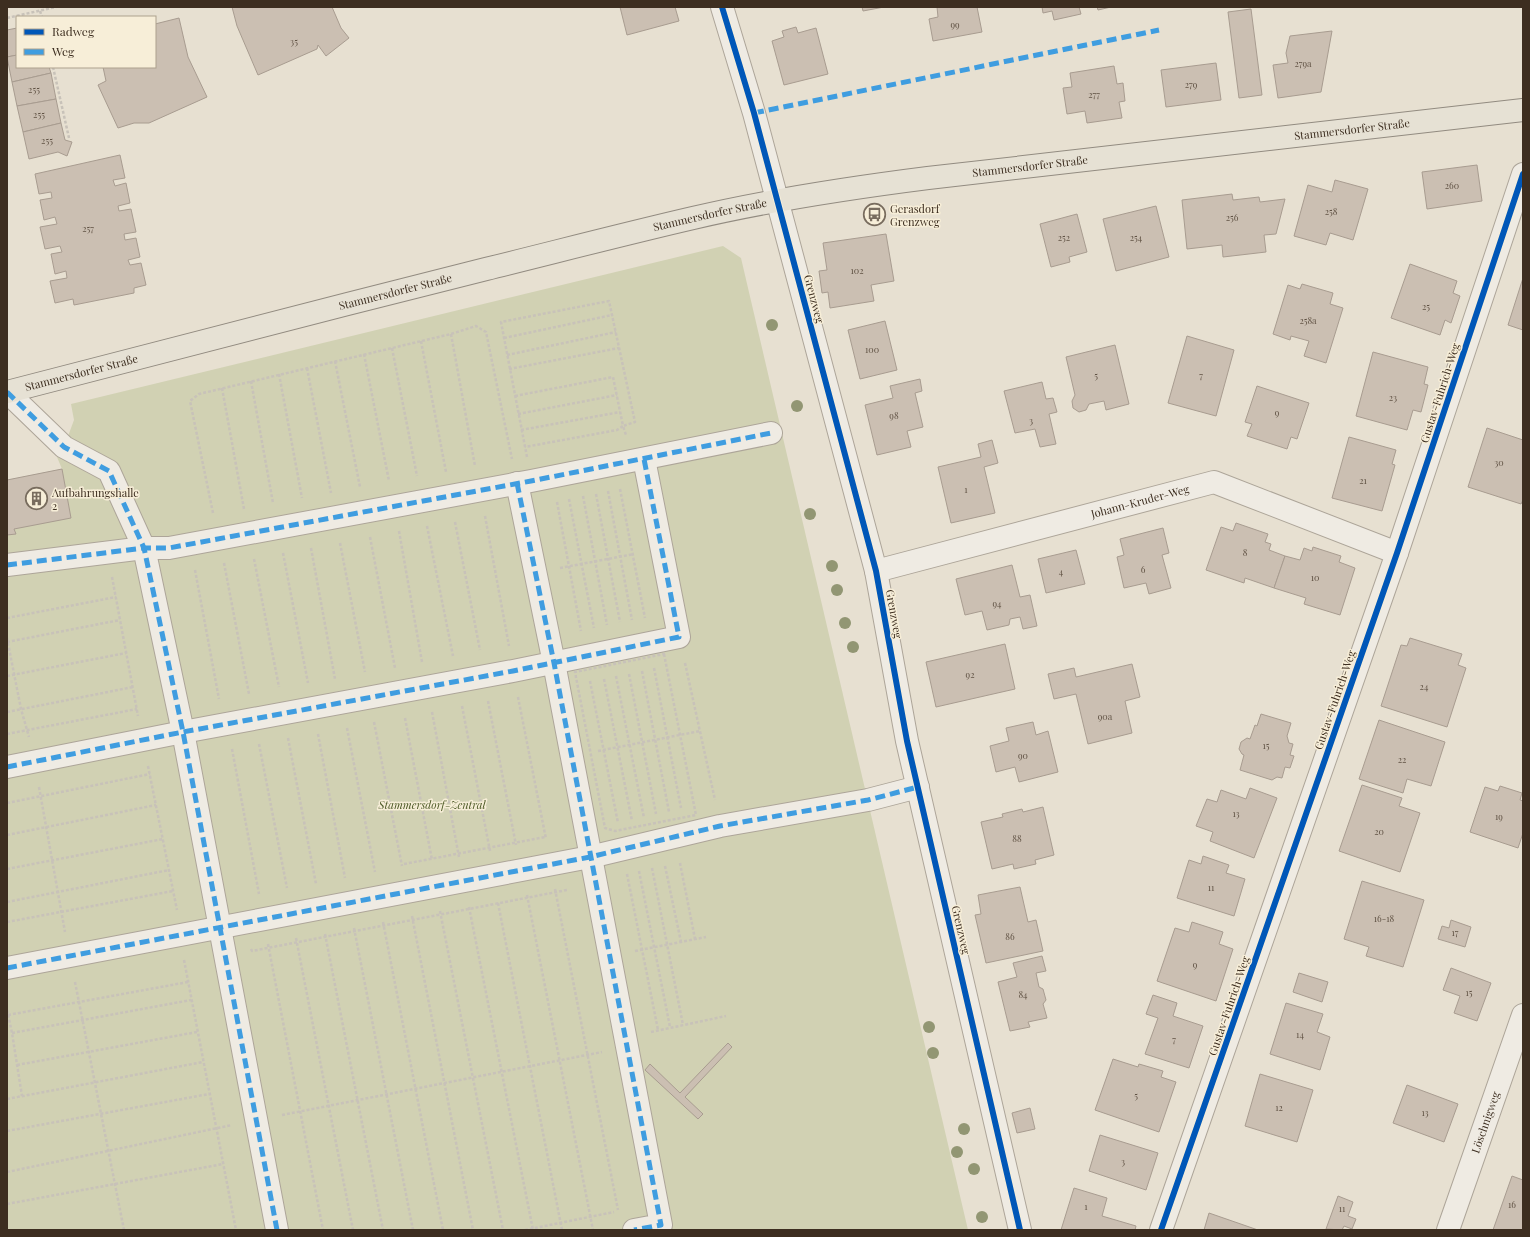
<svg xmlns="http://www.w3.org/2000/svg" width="1530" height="1237" viewBox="0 0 1530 1237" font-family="'Playfair Display',serif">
<rect width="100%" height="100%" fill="#e7e0d1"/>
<polygon fill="#d1d1b3" points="723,246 741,258 968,1230 7,1230 7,480 62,469 57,457 64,447 74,420 71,404"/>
<g fill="#cbbfb2" stroke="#a89c90">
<polygon points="232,7 332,7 341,28 349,38 326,56 318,45 317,49 258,75 237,26"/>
<polygon points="620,7 675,7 679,21 627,35"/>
<polygon points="862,7 884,7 863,11"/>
<polygon points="937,7 977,7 982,32 933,41 929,19 938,17"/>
<polygon points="1042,7 1079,7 1081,14 1054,20 1052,11 1043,13"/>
<polygon points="1097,7 1111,7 1098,10"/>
<polygon points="1251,9 1262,95 1239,98 1228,12"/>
<polygon points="179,18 188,57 207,97 149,123 134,123 118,128 98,85 106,81 103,67 155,67 155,24"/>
<polygon points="796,27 798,33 816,28 828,74 784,85 772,41 784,37 782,31"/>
<polygon points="17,28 17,55 7,57 7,30"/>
<polygon points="1332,31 1321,92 1278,98 1273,65 1288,63 1286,53 1290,36"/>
<polygon points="17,55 17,67 49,67 51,73 12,82 7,57"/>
<polygon points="1216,63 1221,100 1166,107 1161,70"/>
<polygon points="1114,66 1117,84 1123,83 1125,101 1119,102 1122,118 1087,123 1085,111 1067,114 1063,88 1072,87 1070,73"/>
<polygon points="51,73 56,99 17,106 12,82"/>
<polygon points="56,99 61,123 23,132 17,106"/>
<polygon points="61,123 65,140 72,142 67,156 58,152 29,159 23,132"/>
<polygon points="120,155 125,178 113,180 115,186 126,183 130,203 118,206 119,211 131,209 136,232 124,234 125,240 136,238 140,257 128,260 130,265 141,263 146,285 134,288 134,293 74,305 73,299 55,303 50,281 67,278 66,271 55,274 51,254 62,252 60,246 45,249 40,227 57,224 55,217 44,220 40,200 52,198 51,192 39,194 35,174"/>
<polygon points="1477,165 1482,201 1427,209 1422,172"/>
<polygon points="1335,180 1368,189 1353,240 1330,233 1326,245 1294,236 1308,185 1332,192"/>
<polygon points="1232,194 1233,200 1259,197 1260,202 1285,199 1276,234 1264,235 1266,252 1223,257 1222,245 1187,249 1182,200"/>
<polygon points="1156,206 1169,257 1116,271 1103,219"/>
<polygon points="1077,214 1087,252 1069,257 1070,262 1051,267 1040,224"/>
<polygon points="886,234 894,281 871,285 874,301 830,308 828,292 822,293 819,271 827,270 823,243"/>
<polygon points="1410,264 1457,281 1453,293 1460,296 1451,323 1445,320 1440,335 1391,318"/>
<polygon points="1523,278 1523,330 1508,325"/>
<polygon points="1302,284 1333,293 1330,304 1343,308 1326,363 1304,356 1309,341 1291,336 1290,340 1273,334 1288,285 1300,289"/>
<polygon points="885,321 897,370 860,379 848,330"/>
<polygon points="1187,336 1234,350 1216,416 1168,403"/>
<polygon points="1115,345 1129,404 1106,410 1104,401 1089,404 1086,410 1079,412 1073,408 1072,401 1075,395 1066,357"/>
<polygon points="1373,352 1428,367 1424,384 1428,385 1421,412 1413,410 1407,430 1356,416"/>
<polygon points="920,379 922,391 915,393 923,427 907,431 911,447 877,455 865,405 893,398 890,386"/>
<polygon points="1042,382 1046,399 1053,398 1057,412 1049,414 1056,444 1040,447 1035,429 1015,433 1004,391"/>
<polygon points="1257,386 1309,403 1297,439 1291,437 1287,449 1247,436 1252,424 1245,422"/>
<polygon points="1487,428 1523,440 1523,500 1521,504 1468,487"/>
<polygon points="1349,437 1396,450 1392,464 1395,465 1382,511 1332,498"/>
<polygon points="992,440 998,463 984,467 995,513 951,523 938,467 981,457 978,444"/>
<polygon points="62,469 71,518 14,529 16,534 7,535 7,480"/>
<polygon points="1236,523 1268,534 1265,542 1271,544 1269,550 1285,556 1274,588 1245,578 1244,583 1206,570 1221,527 1233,531"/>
<polygon points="1163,528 1169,553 1162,555 1171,588 1149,594 1146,583 1124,588 1117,557 1124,555 1120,539"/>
<polygon points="1313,547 1341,556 1339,562 1355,568 1340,615 1304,604 1306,598 1274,588 1285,556 1300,560 1304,548 1312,551"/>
<polygon points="1076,550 1085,584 1046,593 1038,559"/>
<polygon points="1012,565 1020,597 1030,595 1037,626 1023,629 1020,617 1010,619 1009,625 987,630 982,611 965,615 956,579"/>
<polygon points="1410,638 1462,654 1458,665 1466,668 1447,727 1381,706 1401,645 1407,646"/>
<polygon points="1005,644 1015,689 936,707 926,662"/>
<polygon points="1132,664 1140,697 1125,701 1132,733 1088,744 1076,694 1054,699 1048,674 1074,668 1076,677"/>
<polygon points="1261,714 1291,723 1287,736 1289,743 1293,744 1290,755 1294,756 1290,768 1285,767 1282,778 1277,777 1272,780 1240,770 1244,755 1242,754 1239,749 1241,742 1247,738 1250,739 1255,725 1257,726"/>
<polygon points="1379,720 1445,742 1431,786 1407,779 1403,793 1359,779"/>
<polygon points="1033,722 1036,735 1048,731 1058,772 1019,782 1015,767 996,772 990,746 1009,741 1006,728"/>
<polygon points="1362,785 1402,798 1399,806 1420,813 1400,872 1339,851"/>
<polygon points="1500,786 1522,793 1520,800 1523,801 1523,833 1518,848 1470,832 1485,787 1498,791"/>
<polygon points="1250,788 1277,798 1254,858 1210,841 1213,832 1196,826 1207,799 1217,802 1221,790 1246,799"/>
<polygon points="1043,807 1054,855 1035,860 1036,864 1014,869 1013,864 992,869 981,822 1003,817 1002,814 1022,809 1023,812"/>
<polygon points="1203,856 1229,865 1226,873 1245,879 1234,916 1177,898 1189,860 1201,864"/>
<polygon points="1362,881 1424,900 1403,967 1366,956 1369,947 1344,939"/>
<polygon points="1020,887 1028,922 1036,920 1043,951 986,963 975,915 981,914 978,895"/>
<polygon points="1451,920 1471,927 1465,947 1438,939 1442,926 1449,928"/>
<polygon points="1192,922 1223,932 1219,944 1233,949 1216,1001 1157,981 1175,928 1189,932"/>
<polygon points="1042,956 1046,971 1036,973 1039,987 1043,989 1046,1000 1043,1004 1047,1018 1028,1022 1030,1027 1010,1031 998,982 1017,977 1013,963"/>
<polygon points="1451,968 1491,983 1477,1021 1454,1013 1460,996 1443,990"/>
<polygon points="1299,973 1328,982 1322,1002 1293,992"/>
<polygon points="1153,995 1177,1003 1173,1016 1203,1026 1189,1068 1145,1054 1158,1018 1146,1014"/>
<polygon points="1286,1003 1323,1014 1317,1032 1330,1037 1320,1070 1270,1054"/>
<polygon points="728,1043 732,1047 685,1097 703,1114 698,1119 645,1070 650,1064 680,1093"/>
<polygon points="1113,1059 1138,1067 1139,1064 1163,1071 1161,1077 1176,1082 1159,1132 1095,1110"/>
<polygon points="1260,1074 1313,1090 1297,1142 1245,1126"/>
<polygon points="1407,1085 1458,1104 1444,1142 1393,1123"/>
<polygon points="1030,1108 1035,1129 1017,1133 1012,1113"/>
<polygon points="1100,1135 1158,1153 1146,1190 1089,1171"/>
<polygon points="1512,1176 1523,1180 1523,1230 1493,1230"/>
<polygon points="1074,1188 1107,1198 1102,1216 1136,1226 1135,1230 1061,1230"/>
<polygon points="1338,1196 1353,1202 1348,1216 1356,1219 1352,1229 1344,1226 1342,1230 1326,1229"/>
<polygon points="1209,1213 1258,1230 1204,1230"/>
</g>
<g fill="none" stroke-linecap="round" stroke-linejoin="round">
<defs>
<g id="minor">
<polyline points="722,7 754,113 876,571 907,741 1020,1230"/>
<polyline points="7,392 64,447 109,471 144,548 183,732 277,1230"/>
<polyline points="517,483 554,663 661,1225 634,1230"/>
<polyline points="7,565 144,548 169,548 531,481 771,433"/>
<path id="s1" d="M 876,571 L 1214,482 L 1397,553"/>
<polyline points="7,767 183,732 513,671 679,637 644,459"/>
<polyline points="7,968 590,857 720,826 868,800 918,787"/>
<polyline points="1161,1230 1397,553 1523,174"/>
<path id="s2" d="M 1448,1230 L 1523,1015"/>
</g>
<g id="major">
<path id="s3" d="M 7,392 C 166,351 326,309 486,269 C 555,252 624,234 693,218 C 770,200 849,188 928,178 L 1523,110"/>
</g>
</defs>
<use href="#minor" stroke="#ada599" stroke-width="24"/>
<use href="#major" stroke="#928b80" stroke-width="24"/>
<g stroke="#c8c2b9" stroke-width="2.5" stroke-dasharray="3 2" stroke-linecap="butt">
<polyline points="40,11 42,17"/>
<polyline points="7,18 56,7"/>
<polyline points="53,67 69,138"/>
<polyline points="451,334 475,466"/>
<polyline points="504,338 612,315"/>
<polyline points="421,341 446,472"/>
<polyline points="392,348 417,476"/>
<polyline points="364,354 389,481"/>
<polyline points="507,355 616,332"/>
<polyline points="335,361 360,487"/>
<polyline points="307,368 331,493"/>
<polyline points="509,369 619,348"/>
<polyline points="279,374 302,498"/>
<polyline points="251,381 273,503"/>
<polyline points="222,388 244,509"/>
<polyline points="515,396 613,377 623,426 617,430 525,447"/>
<polyline points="518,414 617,395"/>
<polyline points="521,430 620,412"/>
<polyline points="527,457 501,322 609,301 635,422 623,426 626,435"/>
<polyline points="620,489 645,618"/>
<polyline points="608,491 632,620"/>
<polyline points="596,494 620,622"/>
<polyline points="583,496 607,625"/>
<polyline points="569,499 594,628"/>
<polyline points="557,502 581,631"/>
<polyline points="213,513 190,401 199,394 451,334 476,326 486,332 512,459"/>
<polyline points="485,516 509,646"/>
<polyline points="455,522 480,650"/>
<polyline points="427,526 453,656"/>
<polyline points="399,531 422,662"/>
<polyline points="370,537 395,668"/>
<polyline points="340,543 365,672"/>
<polyline points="311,548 335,679"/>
<polyline points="283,553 308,683"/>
<polyline points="254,559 279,687"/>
<polyline points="224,563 249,694"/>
<polyline points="560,568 634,554"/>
<polyline points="195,570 219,699"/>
<polyline points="112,577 138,716"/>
<polyline points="7,618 116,597"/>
<polyline points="7,638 21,709 29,737"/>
<polyline points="7,642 120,620"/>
<polygon points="664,654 696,815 615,831 605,828 575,672"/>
<polyline points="685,663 715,800"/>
<polyline points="654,668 681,808"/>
<polyline points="642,671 669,812"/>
<polyline points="629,674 656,814"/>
<polyline points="7,676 126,653"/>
<polyline points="616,676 644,818"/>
<polyline points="604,679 632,821"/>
<polyline points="590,681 618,823"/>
<polyline points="518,697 546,839"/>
<polyline points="488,701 516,845"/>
<polyline points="462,706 490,851"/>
<polyline points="7,712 133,687"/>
<polyline points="432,712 459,857"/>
<polyline points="405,718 432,860"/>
<polyline points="374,722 402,866"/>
<polyline points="347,728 375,872"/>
<polyline points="7,734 137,709"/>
<polyline points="318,734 345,878"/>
<polyline points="288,738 316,884"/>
<polyline points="259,744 287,888"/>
<polyline points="232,749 259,894"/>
<polyline points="598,751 700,731"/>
<polyline points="148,766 177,910"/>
<polyline points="39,787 65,932"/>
<polyline points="7,803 150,774"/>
<polyline points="7,835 156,805"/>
<polyline points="680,863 695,939"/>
<polyline points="404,864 545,837"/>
<polyline points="665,866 681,942"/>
<polyline points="652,868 683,1025"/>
<polyline points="7,869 163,839"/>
<polyline points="639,871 670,1027"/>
<polyline points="627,874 658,1030"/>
<polyline points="555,889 618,1210"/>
<polyline points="527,895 593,1230"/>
<polyline points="7,902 169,870"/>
<polyline points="498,903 562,1230"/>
<polyline points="469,907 533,1230"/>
<polyline points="440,911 503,1230"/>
<polyline points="412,916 473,1230"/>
<polyline points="7,922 173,891"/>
<polyline points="383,922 443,1230"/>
<polyline points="354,928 413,1230"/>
<polyline points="325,934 383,1230"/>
<polyline points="296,938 353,1230"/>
<polyline points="268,944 323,1230"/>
<polyline points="251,949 252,951 567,890"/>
<polyline points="635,951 706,937"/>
<polyline points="184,960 236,1230"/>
<polyline points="75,982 124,1230"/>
<polyline points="7,1010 12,1033 22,1096"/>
<polyline points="8,1015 188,982"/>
<polyline points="651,1032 726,1016"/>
<polyline points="12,1033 191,1000"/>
<polyline points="17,1065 197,1032"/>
<polyline points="7,1099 203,1062"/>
<polyline points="282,1115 602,1052"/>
<polyline points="7,1131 209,1094"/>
<polyline points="7,1172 232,1125"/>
<polyline points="7,1204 223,1164"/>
<polyline points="525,1230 614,1212"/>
</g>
<use href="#minor" stroke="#efebe3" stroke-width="22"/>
<use href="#major" stroke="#e6e1d4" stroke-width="22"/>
<g stroke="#3f9de0" stroke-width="5" stroke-dasharray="10 5" stroke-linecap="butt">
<polyline points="754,113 1159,30"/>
<polyline points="7,392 64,447 109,471 144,548 183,732 277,1230"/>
<polyline points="517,483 554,663 661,1225 634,1230"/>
<polyline points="7,565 144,548 169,548 531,481 771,433"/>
<polyline points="7,767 183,732 513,671 679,637 644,459"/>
<polyline points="7,968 590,857 720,826 868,800 918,787"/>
</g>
<defs>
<g id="cycleway">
<polyline points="722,7 754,113 876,571 907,741 1020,1230"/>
<polyline points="1161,1230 1397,553 1523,174"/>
</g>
</defs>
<use href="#cycleway" stroke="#f7eed8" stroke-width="8"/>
<use href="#cycleway" stroke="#0057b8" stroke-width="6"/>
</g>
<g fill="#929673">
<circle cx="772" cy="325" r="6"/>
<circle cx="797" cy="406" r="6"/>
<circle cx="810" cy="514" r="6"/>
<circle cx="832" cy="566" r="6"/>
<circle cx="837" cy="590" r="6"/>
<circle cx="845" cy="623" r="6"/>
<circle cx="853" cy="647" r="6"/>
<circle cx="929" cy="1027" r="6"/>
<circle cx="933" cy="1053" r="6"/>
<circle cx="964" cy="1129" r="6"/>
<circle cx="957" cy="1152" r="6"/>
<circle cx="974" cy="1169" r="6"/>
<circle cx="982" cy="1217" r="6"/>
</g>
<defs>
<symbol id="bus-ring" viewBox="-11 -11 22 22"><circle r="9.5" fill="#f7eed8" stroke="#786c5e" stroke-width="1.5"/><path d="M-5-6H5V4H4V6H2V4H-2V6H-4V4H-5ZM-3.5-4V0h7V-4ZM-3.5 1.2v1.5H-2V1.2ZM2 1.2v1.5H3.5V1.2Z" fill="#786c5e"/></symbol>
<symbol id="building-ring" viewBox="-11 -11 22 22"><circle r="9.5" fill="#f7eed8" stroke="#786c5e" stroke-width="1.5"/><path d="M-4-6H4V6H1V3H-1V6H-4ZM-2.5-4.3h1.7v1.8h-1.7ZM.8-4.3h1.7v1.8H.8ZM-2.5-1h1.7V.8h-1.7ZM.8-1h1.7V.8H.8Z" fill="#786c5e"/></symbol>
</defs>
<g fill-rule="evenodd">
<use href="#bus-ring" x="862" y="202" width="25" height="25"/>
<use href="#building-ring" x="24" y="486" width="25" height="25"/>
</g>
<g text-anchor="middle" stroke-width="3" stroke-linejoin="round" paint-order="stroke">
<g font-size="9" fill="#605244">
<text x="955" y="28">99</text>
<text x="294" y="45">35</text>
<text x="1303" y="67">279a</text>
<text x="1191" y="88">279</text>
<text x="34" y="93">255</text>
<text x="1094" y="98">277</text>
<text x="39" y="118">255</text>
<text x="47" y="144">255</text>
<text x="1452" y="189">260</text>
<text x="1331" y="215">258</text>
<text x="1232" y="221">256</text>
<text x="88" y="232">257</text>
<text x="1064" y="241">252</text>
<text x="1136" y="241">254</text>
<text x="857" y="274">102</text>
<text x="1426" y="310">25</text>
<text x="1308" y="324">258a</text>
<text x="872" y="353">100</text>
<text x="1096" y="379">5</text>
<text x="1201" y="379">7</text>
<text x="1393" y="401">23</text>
<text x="1277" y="416">9</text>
<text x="894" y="419">98</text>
<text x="1031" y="424">3</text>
<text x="1499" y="466">30</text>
<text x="1363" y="484">21</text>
<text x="966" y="493">1</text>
<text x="1245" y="556">8</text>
<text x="1143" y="573">6</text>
<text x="1061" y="575">4</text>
<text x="1315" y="581">10</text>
<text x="997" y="607">94</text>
<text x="970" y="678">92</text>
<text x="1424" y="690">24</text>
<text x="1105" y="720">90a</text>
<text x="1266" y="749">15</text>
<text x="1023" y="759">90</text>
<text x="1402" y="763">22</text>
<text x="1236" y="817">13</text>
<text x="1499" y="820">19</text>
<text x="1379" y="835">20</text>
<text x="1017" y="842">88</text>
<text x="1211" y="891">11</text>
<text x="1384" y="922">16-18</text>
<text x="1455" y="936">17</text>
<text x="1010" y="940">86</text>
<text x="1195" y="968">9</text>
<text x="1469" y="996">15</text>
<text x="1023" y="998">84</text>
<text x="1300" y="1038">14</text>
<text x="1174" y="1043">7</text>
<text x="1136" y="1099">5</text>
<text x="1279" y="1111">12</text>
<text x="1425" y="1116">13</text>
<text x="1123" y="1165">3</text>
<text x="1512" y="1208">16</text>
<text x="1086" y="1210">1</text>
<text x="1342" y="1212">11</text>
</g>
<g font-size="11" fill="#3d2e20" stroke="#f7eed8">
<text dy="4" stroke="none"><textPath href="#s3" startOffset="1373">Stammersdorfer Straße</textPath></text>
<text dy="4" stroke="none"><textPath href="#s3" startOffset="1049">Stammersdorfer Straße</textPath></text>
<text dy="4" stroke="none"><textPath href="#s3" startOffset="725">Stammersdorfer Straße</textPath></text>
<text dy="4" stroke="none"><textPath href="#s3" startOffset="401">Stammersdorfer Straße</textPath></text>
<text transform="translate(814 299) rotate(75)" y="4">Grenzweg</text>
<text dy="4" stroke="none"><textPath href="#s3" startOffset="77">Stammersdorfer Straße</textPath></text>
<text transform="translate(1440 393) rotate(-72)" y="4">Gustav-Fuhrich-Weg</text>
<text dy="4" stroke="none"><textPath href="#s1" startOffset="273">Johann-Kruder-Weg</textPath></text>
<text transform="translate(894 614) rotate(80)" y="4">Grenzweg</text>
<text transform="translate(1335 700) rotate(-71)" y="4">Gustav-Fuhrich-Weg</text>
<text transform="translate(961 930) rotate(77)" y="4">Grenzweg</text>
<text transform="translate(1229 1006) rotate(-71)" y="4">Gustav-Fuhrich-Weg</text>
<text dy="4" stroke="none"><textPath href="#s2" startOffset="114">Löschnigweg</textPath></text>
</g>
<g font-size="11" fill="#3d2e20" stroke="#f7eed8" text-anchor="start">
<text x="890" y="213">Gerasdorf<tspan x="890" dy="13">Grenzweg</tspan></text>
<text x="52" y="497">Aufbahrungshalle<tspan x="52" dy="13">2</tspan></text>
</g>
<g font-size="11" font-style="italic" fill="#4d5a26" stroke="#f7eed8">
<text x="432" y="809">Stammersdorf-Zentral</text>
</g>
</g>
<rect width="1530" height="1237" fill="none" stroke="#3d2e20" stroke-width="16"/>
<rect x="16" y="16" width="140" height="52" fill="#f7eed8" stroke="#ada18e"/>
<rect x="24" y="29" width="20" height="6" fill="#0057b8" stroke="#ada18e"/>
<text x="52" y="36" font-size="12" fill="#3d2e20">Radweg</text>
<rect x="24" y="49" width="20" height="6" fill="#3f9de0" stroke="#ada18e"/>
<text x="52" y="56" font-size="12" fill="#3d2e20">Weg</text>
</svg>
